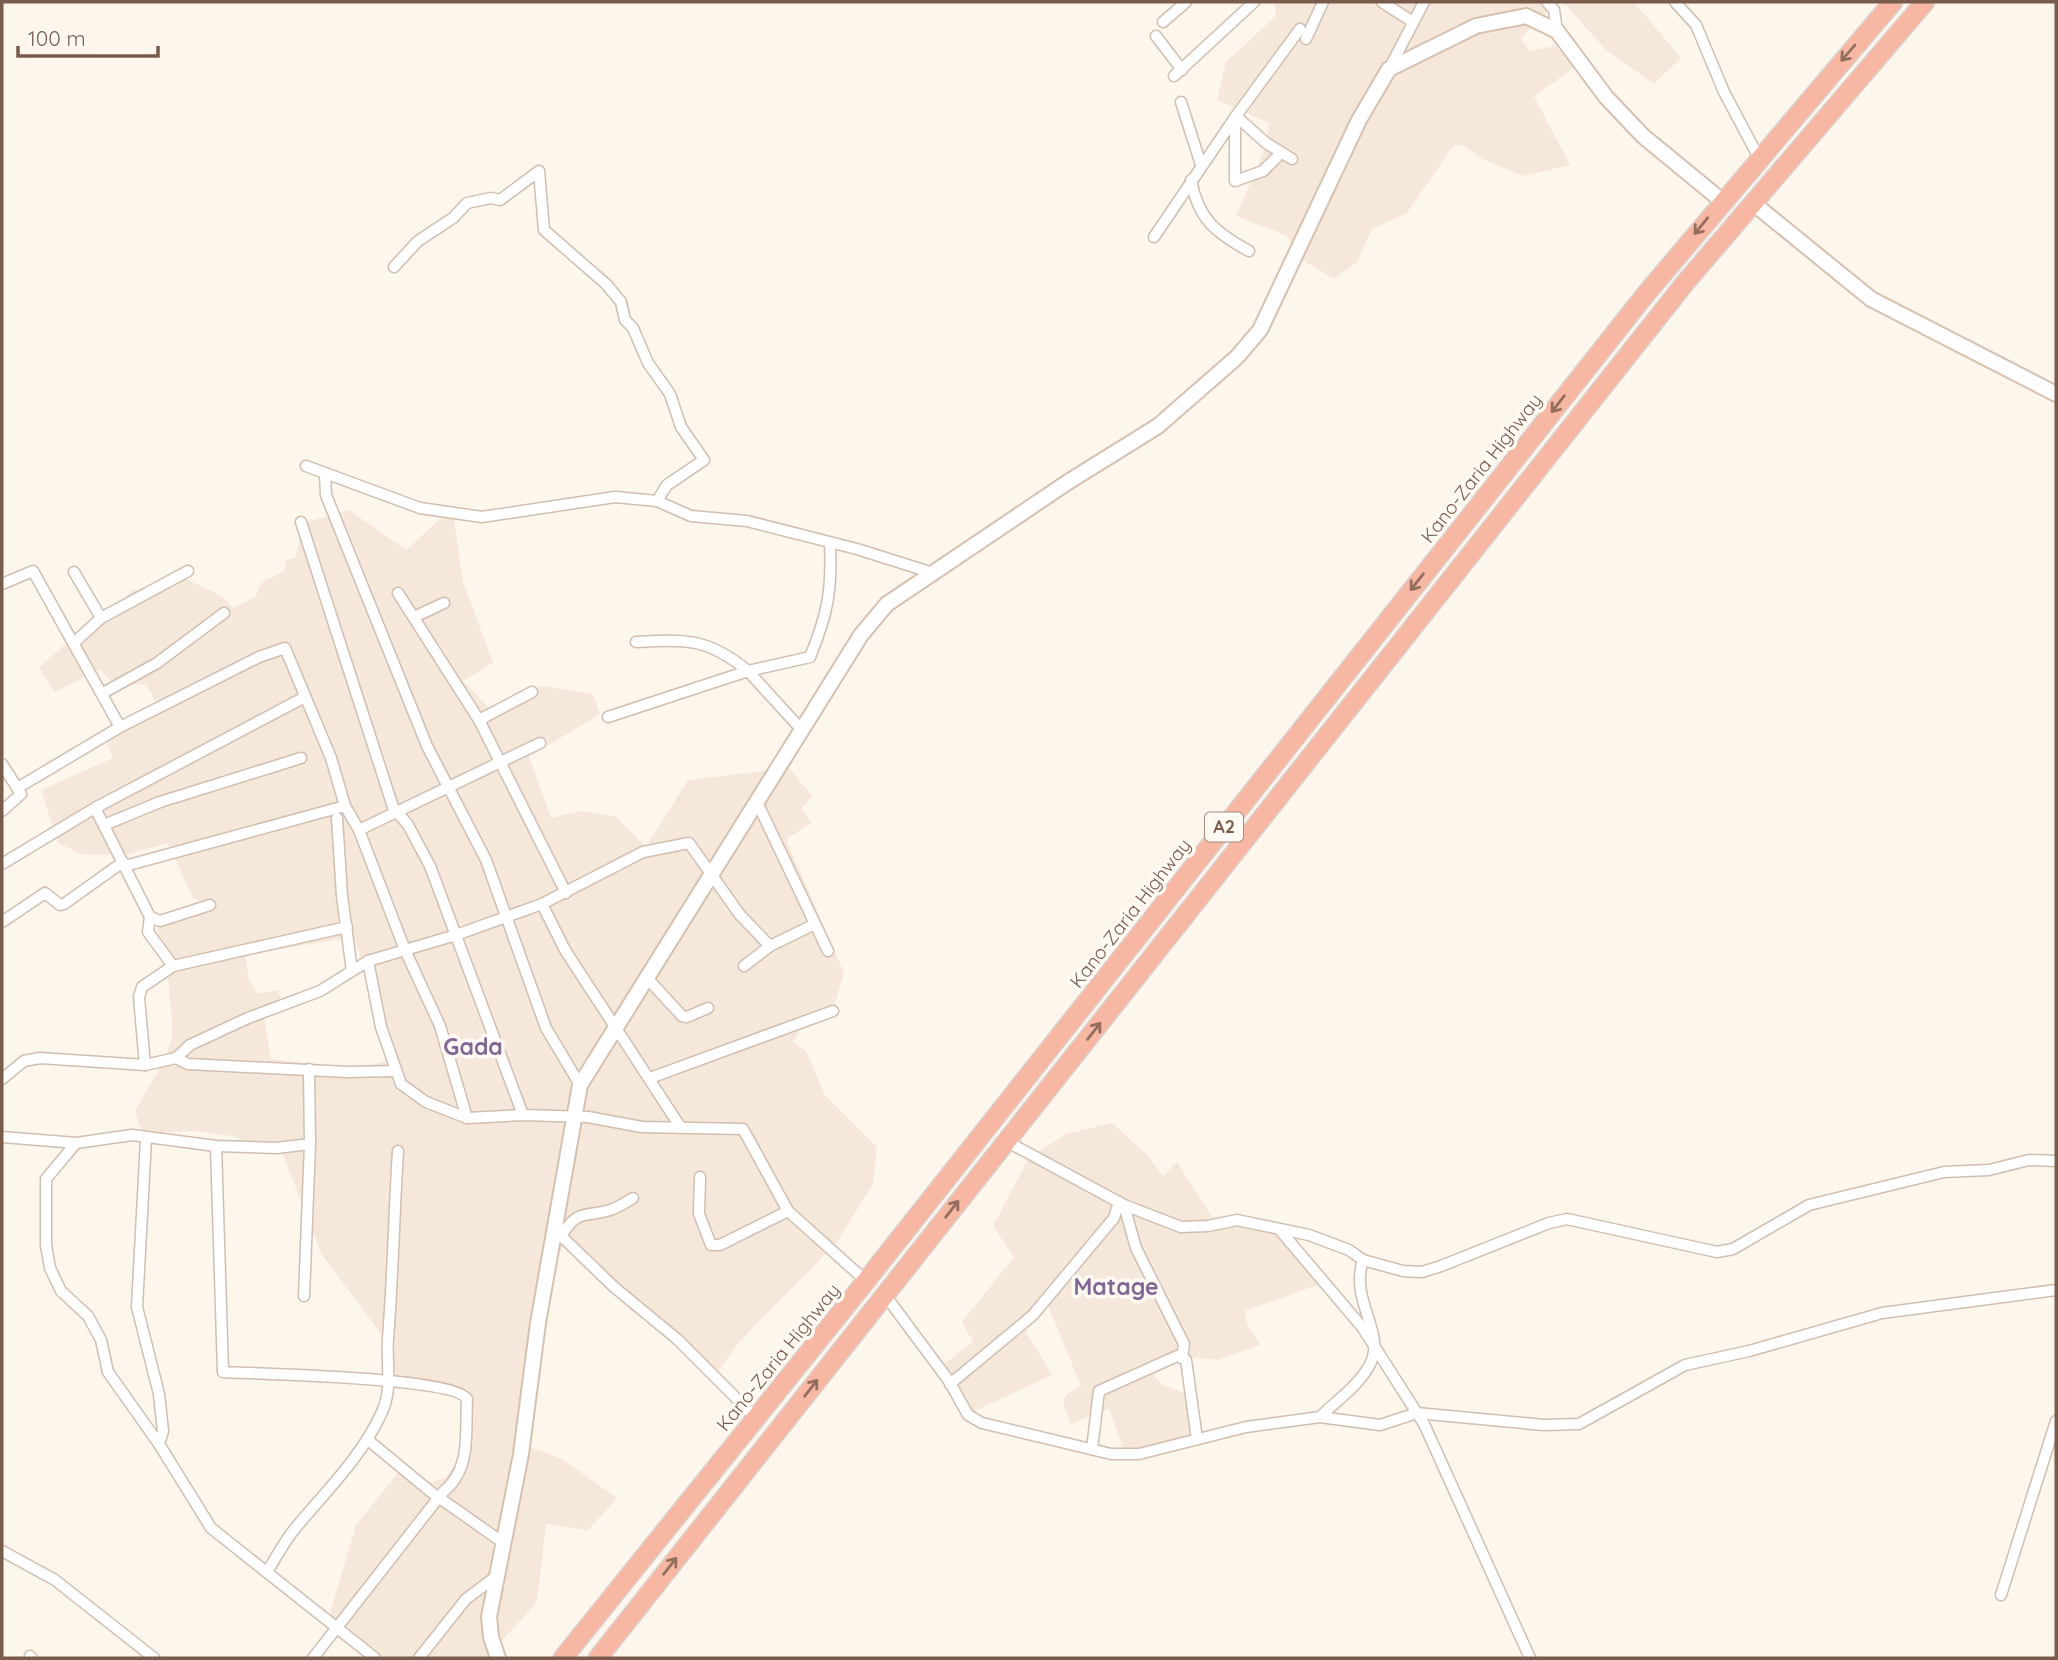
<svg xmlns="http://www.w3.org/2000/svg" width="2058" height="1660" viewBox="0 0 2058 1660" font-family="Quicksand,sans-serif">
<rect width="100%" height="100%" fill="#fdf6ec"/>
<g fill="#f5e8da" fill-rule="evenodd">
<polygon points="1274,2 1557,2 1521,38 1529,51 1555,46 1575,67 1534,96 1570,165 1524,176 1482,159 1463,145 1453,146 1407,213 1372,229 1357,262 1334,279 1299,258 1287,236 1236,216 1265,149 1269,123 1217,100 1226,62 1276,16"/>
<polygon points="1563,2 1634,2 1681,58 1654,84 1606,50"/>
<path d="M 452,508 L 463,581 L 493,663 L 463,681 L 491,710 L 541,686 L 593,694 L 600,714 L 529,757 L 551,818 L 579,811 L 615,816 L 646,847 L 688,780 L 789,768 L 812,796 L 802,808 L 811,823 L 786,839 L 844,973 L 833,1009 L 801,1028 L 793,1042 L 806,1051 L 825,1095 L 877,1147 L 873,1184 L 837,1242 L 741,1340 L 719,1370 L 690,1360 L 567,1240 L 534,1296 L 540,1341 L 530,1447 L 562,1459 L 617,1498 L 588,1530 L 546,1524 L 537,1602 L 486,1658 L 376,1658 L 328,1620 L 356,1525 L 402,1468 L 424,1484 L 445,1478 L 461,1457 L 470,1416 L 469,1389 L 398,1381 L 385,1339 L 322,1255 L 283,1155 L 232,1136 L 193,1131 L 142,1133 L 135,1111 L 165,1059 L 173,1035 L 169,987 L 156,921 L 205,904 L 193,898 L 168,843 L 125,855 L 81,854 L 58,843 L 41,790 L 113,758 L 105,738 L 157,705 L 146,684 L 117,686 L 99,669 L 55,692 L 39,668 L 63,646 L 104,622 L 131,591 L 169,580 L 188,580 L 222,596 L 234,608 L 255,597 L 262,582 L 285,571 L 286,560 L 296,557 L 303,523 L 349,510 L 406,550 ZM 353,937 L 364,965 L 386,1061 L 356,1069 L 271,1059 L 264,1017 L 284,1011 L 278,990 L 258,994 L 249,980 L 245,955 Z"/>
<polygon points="1112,1123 1147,1155 1163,1176 1177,1162 1212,1217 1232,1216 1277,1231 1320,1284 1245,1311 1247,1323 1260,1345 1218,1360 1190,1357 1150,1370 1162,1385 1184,1393 1192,1435 1165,1445 1124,1452 1109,1408 1071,1424 1063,1404 1066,1395 1081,1386 1047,1303 1022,1325 1052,1375 970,1413 941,1366 973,1342 962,1322 1014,1257 993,1226 1029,1158 1066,1134"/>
</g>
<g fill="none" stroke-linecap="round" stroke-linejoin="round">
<defs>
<g id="street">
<polyline points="1382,2 1413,22"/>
<polyline points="1547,2 1554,10 1557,31"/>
<polyline points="1675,2 1696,25 1724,92 1759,158"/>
<polyline points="1163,22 1186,2"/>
<polyline points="1156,36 1182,70"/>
<polyline points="1306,39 1323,2"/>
<polyline points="1389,69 1424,2"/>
<polyline points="1174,76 1254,2"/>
<polyline points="1181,102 1201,165"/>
<polyline points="1235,120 1235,181 1263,171 1278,156"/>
<polyline points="1292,159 1266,143 1236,116 1300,29"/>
<path d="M 1191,180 C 1198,219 1216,233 1249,251"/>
<polyline points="1154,237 1236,116"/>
<polyline points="394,267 418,241 453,218 467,203 491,198 500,200 539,171 544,230 606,284 621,302 625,320 633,328 648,363 670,394 681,427 704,460 667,485 657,501"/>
<polyline points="306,466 420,508 482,517 615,497 657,501 691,516 747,521 857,549 933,573"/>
<polyline points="325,474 326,495 427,746 486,860 546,1028 580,1085"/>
<polyline points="301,522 393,807 408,825 430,866 523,1115"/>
<polyline points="74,572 101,618"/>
<polyline points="2,584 33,571 120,727"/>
<polyline points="398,593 479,720 566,893"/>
<polyline points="414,617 444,603"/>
<polyline points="75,642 101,618 188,571"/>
<polyline points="103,693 157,663 224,613"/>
<path d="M 608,717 L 748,671 C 708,638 686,639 636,642"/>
<polyline points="479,720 532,692"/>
<path d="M 800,728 L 748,671 L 810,657 C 828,613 832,591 830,543"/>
<polyline points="2,764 21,794 2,811"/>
<polyline points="19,787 120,727 259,657 285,648 331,758 345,806 359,830 405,950 440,1026 467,1118"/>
<polyline points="756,800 828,951"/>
<polyline points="95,808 150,917 148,932 173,966 347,927"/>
<polyline points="337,818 342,896 352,971"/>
<polyline points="104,825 160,802 301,758"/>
<polyline points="359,830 540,743"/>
<polyline points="2,864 95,808 305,697"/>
<polyline points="125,866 345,806"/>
<polyline points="542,904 565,950 681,1128"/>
<polyline points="150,917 160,921 210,905"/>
<polyline points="2,922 45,893 60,905 64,904 123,862"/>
<polyline points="368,961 381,1027 401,1084 426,1102 467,1118 523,1115 588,1117 642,1127 743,1129 788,1211 866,1281"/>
<polyline points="744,966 770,946"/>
<polyline points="647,978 682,1016 687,1017 708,1008"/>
<polyline points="176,1058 188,1064 347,1072 396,1071"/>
<polyline points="145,1065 139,997 142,987 173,966"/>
<polyline points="650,1078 833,1011"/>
<polyline points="2,1079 24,1061 40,1058 145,1065 176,1058 190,1045 248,1018 320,991 368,961 456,935 542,904 643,852 689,843 740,915 770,946 813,925"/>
<polyline points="2,1137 76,1143 132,1135 216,1146 276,1148 310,1144"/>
<polyline points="146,1139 137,1307 159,1394 163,1431 159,1444"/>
<polyline points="1006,1141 1124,1205 1181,1227 1208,1226 1237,1220 1309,1235 1349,1250 1363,1260 1403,1271 1422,1272 1441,1266 1549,1223 1567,1219 1717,1252 1733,1249 1809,1205 1944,1172 1989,1170 2029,1160 2056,1161"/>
<polyline points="76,1143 46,1179 46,1245 50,1268 61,1291 88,1316 101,1340 108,1372 159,1444 211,1528 375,1658"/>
<path d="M 216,1146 L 223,1372 C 259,1374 454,1377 467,1399 C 465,1432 472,1469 443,1492 L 313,1658"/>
<polyline points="700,1177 699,1214 711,1245 720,1245 788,1211"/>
<polyline points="1124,1205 1136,1248 1184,1344 1182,1357"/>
<polyline points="554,1229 614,1287 677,1339 755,1417"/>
<polyline points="1279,1229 1362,1327 1424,1424 1530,1658"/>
<path d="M 561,1236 C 578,1210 581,1217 607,1211 C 616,1209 625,1203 633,1198"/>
<polyline points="885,1295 949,1381 968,1415 982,1423 1111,1454 1139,1454 1246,1427 1320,1417 1380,1425 1417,1413 1544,1425 1579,1424 1685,1365 1749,1351 1882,1313 2056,1290"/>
<polyline points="304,1296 310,1144 309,1069"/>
<polyline points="950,1384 1033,1315 1114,1218 1119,1202"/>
<path d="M 1320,1417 C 1335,1402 1359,1385 1369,1366 C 1388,1334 1349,1302 1363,1260"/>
<polyline points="368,1440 431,1492 505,1544"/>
<polyline points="1092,1449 1099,1391 1177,1356 1186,1360 1197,1439"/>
<polyline points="2,1551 55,1580 154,1658"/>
<path d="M 267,1572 C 275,1559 283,1544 293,1531 C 324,1493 362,1457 382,1412 C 393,1388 386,1363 388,1338 C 393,1276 394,1213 398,1151"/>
<polyline points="2001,1595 2056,1421"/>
<polyline points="30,1656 32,1658"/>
<polyline points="419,1658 466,1599 498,1575"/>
</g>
<g id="secondary">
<polyline points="1753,203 1871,299 2056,394"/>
<polyline points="498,1658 491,1637 489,1617 521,1454 538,1323 580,1085 861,635 887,604 1068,482 1158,426 1237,357 1260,330 1359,120 1389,69 1476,26 1526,16 1557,31 1606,97 1643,136 1722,201"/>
</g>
<g id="highway">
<polyline points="563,1658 866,1281 1645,295 1893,2"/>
<polyline points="598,1658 1685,283 1925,2"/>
</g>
</defs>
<use href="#street" stroke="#d1beb0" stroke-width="13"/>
<use href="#secondary" stroke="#d6c0b0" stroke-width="18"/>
<use href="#highway" stroke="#dad1cd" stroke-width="21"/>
<use href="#street" stroke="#fff" stroke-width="10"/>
<use href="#secondary" stroke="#fff" stroke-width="14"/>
<use href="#highway" stroke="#f7b7a3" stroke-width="18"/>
</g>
<defs><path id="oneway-shaft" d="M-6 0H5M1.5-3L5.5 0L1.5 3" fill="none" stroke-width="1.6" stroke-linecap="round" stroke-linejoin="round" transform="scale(1.75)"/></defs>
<g stroke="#936e5e">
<use href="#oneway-shaft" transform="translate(1848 53) rotate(131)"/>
<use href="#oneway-shaft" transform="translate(1701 226) rotate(129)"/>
<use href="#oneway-shaft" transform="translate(1558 404) rotate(128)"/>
<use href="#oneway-shaft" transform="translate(1417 582) rotate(128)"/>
<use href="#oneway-shaft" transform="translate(1094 1031) rotate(-52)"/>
<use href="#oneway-shaft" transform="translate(952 1209) rotate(-52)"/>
<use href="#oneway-shaft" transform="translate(811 1388) rotate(-52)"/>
<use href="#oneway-shaft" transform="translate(670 1566) rotate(-52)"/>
</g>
<g text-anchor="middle" stroke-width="7" stroke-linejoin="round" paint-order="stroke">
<rect fill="#fffaf3" stroke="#a28b7f" stroke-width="2" x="1205" y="812.5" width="38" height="29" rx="5"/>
<g font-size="18" font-weight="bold" fill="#7a5c4d">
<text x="1224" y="833">A2</text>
</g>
<g font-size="19" fill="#7a5c4d" stroke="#fffaf3">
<text transform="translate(1481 468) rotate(-52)" y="7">Kano-Zaria Highway</text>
<text transform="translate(1130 913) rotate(-52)" y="7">Kano-Zaria Highway</text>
<text transform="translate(778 1357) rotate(-51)" y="7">Kano-Zaria Highway</text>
</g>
<g font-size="23" font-weight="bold" fill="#846695" stroke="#fffaf3">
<text x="473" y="1055">Gada</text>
<text x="1116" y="1295">Matage</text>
</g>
</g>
<rect width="2058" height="1660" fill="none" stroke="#7a5c4d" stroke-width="7"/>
<path d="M18 46v10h140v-10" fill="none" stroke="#7a5c4d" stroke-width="3.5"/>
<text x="28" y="46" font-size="21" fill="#7a5c4d" stroke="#fffaf3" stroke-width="5" paint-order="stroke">100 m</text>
</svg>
